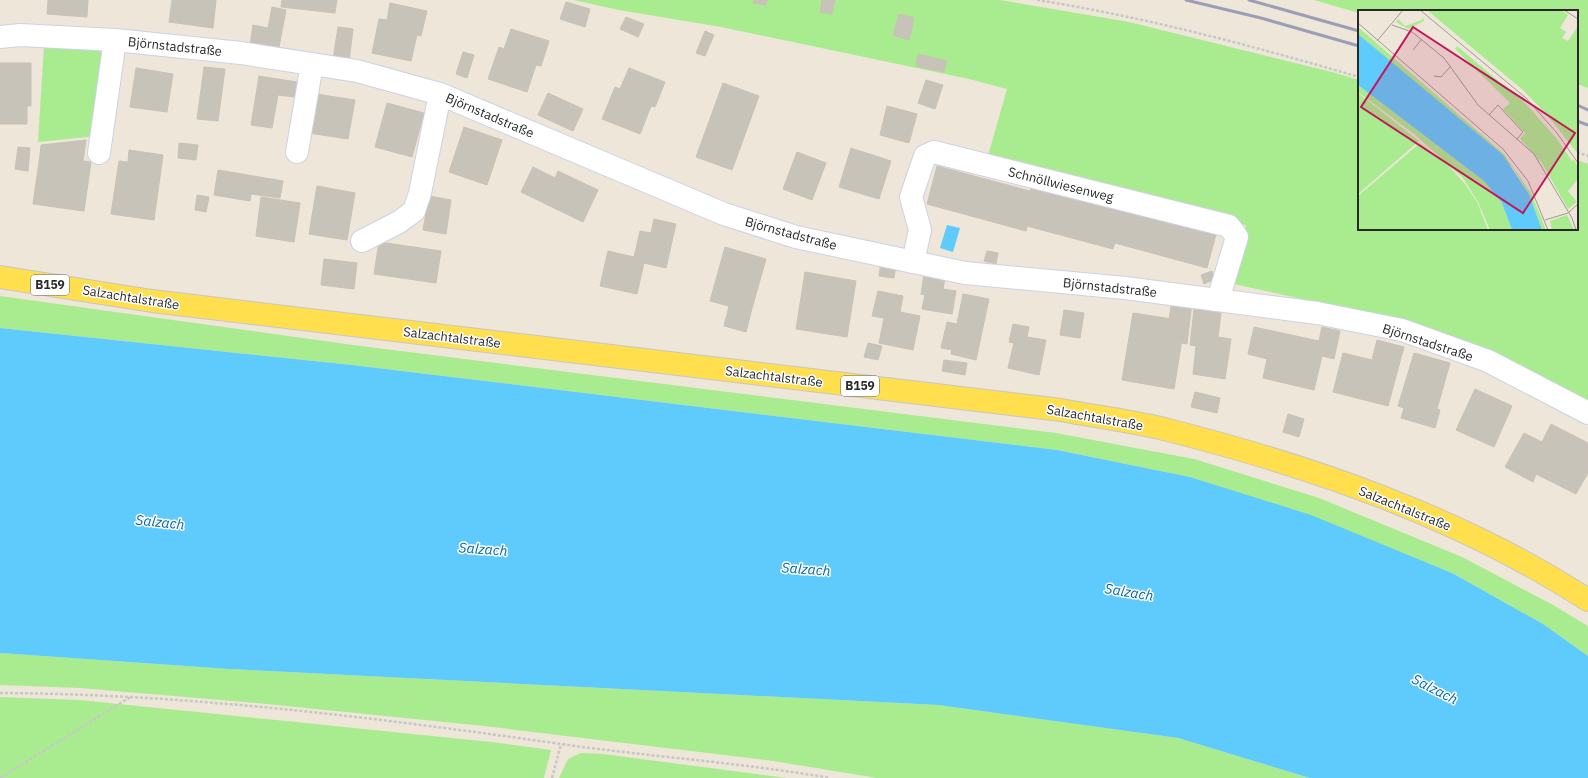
<svg xmlns="http://www.w3.org/2000/svg" width="1588" height="778" viewBox="0 0 1588 778" font-family="'IBM Plex Sans',sans-serif">
<rect width="100%" height="100%" fill="#ede6d9"/>
<g fill="#a9eb8f">
<polygon points="573,0 1000,0 1129,22 1332,72 1359,80 1359,229 1577,229 1577,160 1588,164 1588,403 1389,318 1234,284 1246,225 988,156 1007,89 969,79 721,27 619,10"/>
<polygon points="1314,0 1588,0 1588,88 1577,84 1577,11 1359,11 1359,13"/>
<polygon points="44,46 97,49 102,53 105,60 96,136 38,142"/>
<polygon points="0,296 353,345 1056,433 1194,459 1319,498 1462,557 1553,605 1588,626 1588,656 1543,624 1452,573 1311,516 1190,477 1057,450 352,365 0,328"/>
<polygon points="0,653 229,669 938,705 1178,738 1310,778 877,778 767,760 484,726 257,703 80,688 0,685"/>
<polygon points="0,697 79,700 491,742 551,750 544,778 0,778"/>
<polygon points="581,753 603,754 787,778 559,778 568,759"/>
</g>
<g fill="#5fcafc">
<polygon points="947,225 960,228 953,252 940,248"/>
<polygon points="0,328 352,365 1057,450 1190,477 1311,515 1452,573 1543,624 1588,656 1588,778 1310,778 1178,738 938,705 229,669 0,653"/>
</g>
<g fill="#c8c3b9" stroke="#c9c2b3">
<polygon points="48,0 88,0 87,17 47,14"/>
<polygon points="172,0 216,0 213,28 169,22"/>
<polygon points="282,0 337,0 335,13 281,7"/>
<polygon points="754,0 767,0 766,5 753,3"/>
<polygon points="822,0 835,0 832,14 820,12"/>
<polygon points="566,2 590,9 585,27 560,19"/>
<polygon points="390,3 427,11 421,36 417,35 411,61 372,53 379,19 387,20"/>
<polygon points="272,7 286,10 279,47 265,45"/>
<polygon points="899,14 914,18 909,40 893,35"/>
<polygon points="626,17 644,24 638,37 620,29"/>
<polygon points="253,25 268,28 264,48 250,46"/>
<polygon points="338,27 353,29 349,62 333,59"/>
<polygon points="511,29 549,41 541,66 536,65 527,92 488,79 499,47 504,49"/>
<polygon points="705,31 714,35 705,56 696,53"/>
<polygon points="463,52 474,55 467,78 456,74"/>
<polygon points="918,54 947,61 944,72 916,66"/>
<polygon points="0,63 31,63 31,106 27,106 27,124 0,124"/>
<polygon points="204,67 225,69 218,121 197,119"/>
<polygon points="136,68 173,74 167,112 130,107"/>
<polygon points="629,68 665,82 655,107 651,106 640,134 602,119 615,87 620,89"/>
<polygon points="259,76 297,82 294,97 278,95 272,128 251,125"/>
<polygon points="926,80 943,85 935,109 918,103"/>
<polygon points="723,83 759,96 732,170 696,157"/>
<polygon points="548,93 583,109 573,131 538,115"/>
<polygon points="316,94 355,100 348,139 309,133"/>
<polygon points="387,103 424,113 412,157 375,147"/>
<polygon points="887,106 917,114 909,143 880,135"/>
<polygon points="464,127 502,140 487,185 449,172"/>
<polygon points="86,140 83,161 40,155 41,145"/>
<polygon points="179,143 198,145 196,160 178,158"/>
<polygon points="18,147 30,148 28,171 15,169"/>
<polygon points="851,148 891,161 879,199 839,187"/>
<polygon points="129,150 163,155 154,220 111,214 119,161 128,162"/>
<polygon points="797,152 826,163 812,200 783,189"/>
<polygon points="40,155 91,162 84,211 33,204"/>
<polygon points="937,166 1030,191 1031,188 1114,210 1115,207 1216,234 1207,268 1115,243 1113,249 1027,226 1026,231 927,204"/>
<polygon points="533,167 555,178 558,171 598,190 583,222 521,192"/>
<polygon points="218,170 283,181 280,198 251,194 250,201 214,195"/>
<polygon points="317,186 355,193 347,240 309,234"/>
<polygon points="197,195 209,197 206,212 195,210"/>
<polygon points="429,196 451,200 446,234 423,230"/>
<polygon points="261,197 300,203 294,242 256,236"/>
<polygon points="654,219 676,224 666,268 644,263 637,294 600,286 608,251 634,257 640,231 651,233"/>
<polygon points="379,242 441,251 436,283 374,274"/>
<polygon points="725,247 766,259 751,312 710,301"/>
<polygon points="987,251 998,253 996,264 984,261"/>
<polygon points="324,259 357,263 354,289 321,285"/>
<polygon points="881,262 896,265 894,278 879,276"/>
<polygon points="1212,271 1215,279 1204,284 1201,275"/>
<polygon points="805,272 856,281 847,337 796,329"/>
<polygon points="924,274 945,278 943,289 956,291 952,314 922,309 925,295 921,294"/>
<polygon points="878,291 903,296 900,312 920,316 913,350 879,343 884,318 872,316"/>
<polygon points="963,294 989,299 976,360 951,354 952,350 941,348 947,322 957,324"/>
<polygon points="1172,301 1192,303 1187,344 1182,343 1185,321 1169,319"/>
<polygon points="729,306 751,312 746,332 724,326"/>
<polygon points="1194,309 1221,313 1218,337 1231,339 1225,379 1193,374 1196,346 1190,345"/>
<polygon points="1064,310 1084,313 1080,338 1060,335"/>
<polygon points="1133,313 1185,321 1174,389 1122,380"/>
<polygon points="1013,324 1029,327 1027,337 1046,340 1039,375 1008,368 1014,343 1009,342"/>
<polygon points="1254,327 1319,341 1322,327 1340,331 1334,359 1322,356 1314,390 1263,378 1267,359 1248,354"/>
<polygon points="1377,340 1404,347 1388,406 1333,392 1343,353 1372,360"/>
<polygon points="868,343 882,346 878,360 864,357"/>
<polygon points="1414,353 1450,363 1437,409 1440,410 1435,428 1401,418 1404,408 1398,406"/>
<polygon points="944,360 967,363 965,375 942,371"/>
<polygon points="1475,389 1512,406 1494,447 1456,430"/>
<polygon points="1195,392 1220,398 1217,413 1191,407"/>
<polygon points="1288,414 1304,419 1299,437 1283,432"/>
<polygon points="1551,424 1588,443 1588,473 1576,494 1536,474 1533,482 1505,467 1524,433 1542,442"/>
</g>
<g fill="none" stroke-linecap="round" stroke-linejoin="round">
<defs>
<g id="minor">
<polyline points="0,37 20,35 115,40 241,53 357,71 440,94 724,214 796,237 965,273 1125,288 1317,313 1402,330 1488,361 1588,413"/>
<polyline points="297,152 312,64"/>
<polyline points="99,153 115,40"/>
<polyline points="362,241 399,222 414,211 420,193 440,94"/>
<polyline points="913,262 920,230 911,197 925,156 934,152 1229,226 1237,237 1218,300"/>
</g>
<path id="major" d="M 0,277 L 152,301 L 1061,410 C 1096,417 1133,421 1168,430 C 1314,467 1461,518 1588,600"/>
</defs>
<use href="#minor" stroke="#ced1e4" stroke-width="24"/>
<use href="#major" stroke="#c7c7c7" stroke-width="24"/>
<g stroke="#c7c7c7" stroke-width="2.5" stroke-dasharray="3 2" stroke-linecap="butt">
<path d="M 1037,0 C 1145,17 1253,46 1359,77"/>
<polyline points="1577,152 1588,156"/>
<path d="M 0,693 C 190,694 379,718 568,745 C 655,757 743,763 830,778"/>
<polyline points="0,778 132,696"/>
<polyline points="552,778 561,744"/>
</g>
<use href="#minor" stroke="#fff" stroke-width="22"/>
<use href="#major" stroke="#ffdf4d" stroke-width="22"/>
<g stroke="#9b9eb6" stroke-width="3">
<polyline points="1186,0 1261,18 1359,46"/>
<polyline points="1249,0 1359,31"/>
<polyline points="1577,105 1588,110"/>
<polyline points="1577,121 1588,125"/>
</g>
</g>
<g text-anchor="middle" stroke-width="3" stroke-linejoin="round" paint-order="stroke">
<g fill="#fff" stroke="#696969" stroke-width="1">
<rect x="31" y="275" width="38" height="20" rx="3"/>
<rect x="841" y="376" width="38" height="20" rx="3"/>
</g>
<g font-size="12" font-weight="bold" fill="#292929">
<text x="50" y="289">B159</text>
<text x="860" y="390">B159</text>
</g>
<g font-size="13" fill="#292929" stroke="#fff">
<text transform="translate(175 46) rotate(6)" y="5">Björnstadstraße</text>
<text transform="translate(490 115) rotate(23)" y="5">Björnstadstraße</text>
<text transform="translate(1061 184) rotate(14)" y="5">Schnöllwiesenweg</text>
<text transform="translate(791 233) rotate(15)" y="5">Björnstadstraße</text>
<text transform="translate(1110 287) rotate(6)" y="5">Björnstadstraße</text>
<text transform="translate(131 297) rotate(9)" y="5">Salzachtalstraße</text>
<text transform="translate(452 337) rotate(7)" y="5">Salzachtalstraße</text>
<text transform="translate(1428 342) rotate(18)" y="5">Björnstadstraße</text>
<text transform="translate(774 376) rotate(7)" y="5">Salzachtalstraße</text>
<text transform="translate(1095 417) rotate(10)" y="5">Salzachtalstraße</text>
<text transform="translate(1405 508) rotate(22)" y="5">Salzachtalstraße</text>
</g>
<g font-size="14" font-style="italic" fill="#0064a7" stroke="#fff">
<text transform="translate(160 522) rotate(6)" y="5">Salzach</text>
<text transform="translate(483 549) rotate(4)" y="5">Salzach</text>
<text transform="translate(806 569) rotate(4)" y="5">Salzach</text>
<text transform="translate(1129 592) rotate(9)" y="5">Salzach</text>
<text transform="translate(1435 689) rotate(27)" y="5">Salzach</text>
</g>
</g>
<g transform="translate(1358 10)">
<rect width="220" height="220" fill="#ede6d9"/>
<path d="M 69,0 L 203,0 L 210,5 L 202,18 L 208,22 L 204,28 L 210,31 L 220,16 L 220,144 L 190,106 L 165,80 ZM 65,7 L 66,11 L 50,19 L 38,12 L 40,9 L 47,16 L 64,10 ZM 0,17 L 146,144 L 173,183 L 188,220 L 184,220 L 171,184 L 154,157 L 0,24 ZM 99,36 L 169,95 L 199,129 L 214,151 L 216,150 L 220,157 L 220,169 L 210,181 L 219,192 L 210,199 L 184,153 L 162,129 L 167,123 L 145,99 L 152,93 L 97,39 ZM 0,75 L 126,171 L 144,193 L 154,220 L 132,220 L 120,192 L 105,168 L 56,124 L 0,82 ZM 0,83 L 61,131 L 0,184 ZM 62,133 L 90,155 L 107,174 L 119,192 L 130,220 L 0,220 L 0,186 ZM 209,205 L 216,220 L 194,220 L 192,211 Z" fill="#a9eb8f"/>
<path d="M 0,24 L 145,145 L 171,184 L 184,220 L 154,220 L 144,193 L 126,171 L 0,75 Z" fill="#5fcafc"/>
<path fill="none" stroke="#9f9a93" stroke-width="1" d="M 62,0 L 168,88 L 199,123 L 220,153M 206,0 L 220,9M 0,13 L 145,139 L 170,171 L 190,220M 34,15 L 54,22 L 86,48 L 120,95 L 176,144 L 214,208 L 218,220M 19,31 L 45,0M 55,40 L 64,29M 76,66 L 83,67 L 93,56M 131,105 L 140,95 L 165,122 L 159,129M 187,210 L 210,203 L 220,194"/>
<path fill="#c2185b" fill-opacity="0.15" stroke="#c2185b" stroke-width="2" d="M 55,17 L 217,123 L 165,203 L 3,97 Z"/>
<rect width="220" height="220" fill="none" stroke="#292929" stroke-width="2"/>
</g>
</svg>
